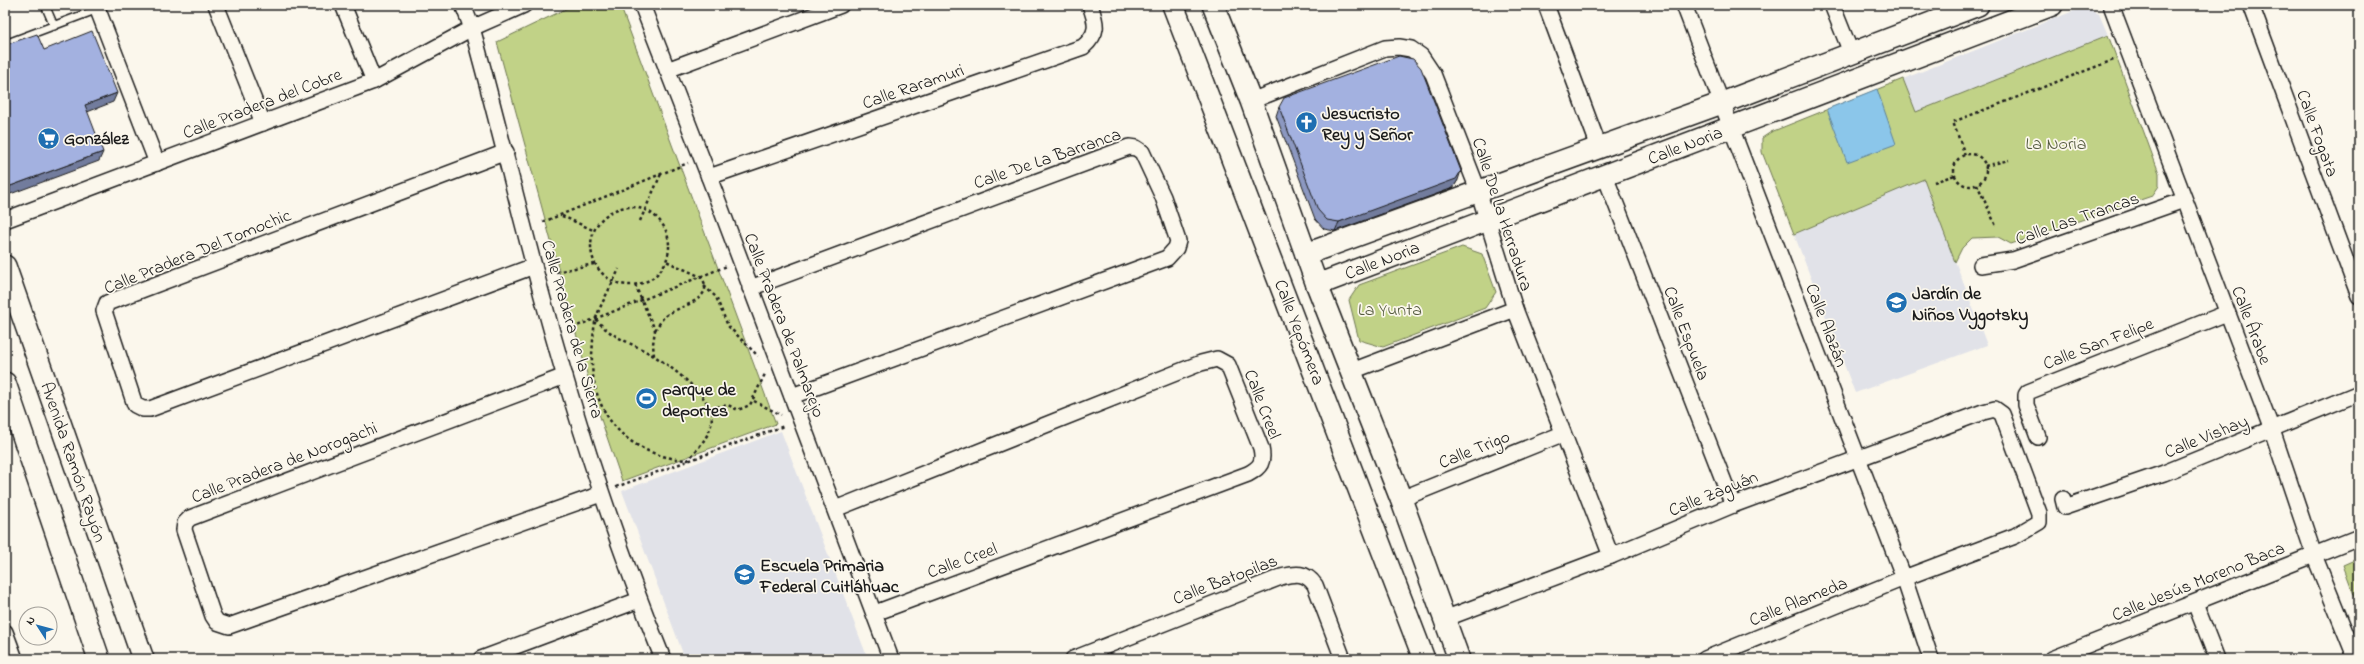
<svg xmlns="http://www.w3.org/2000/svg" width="2364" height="664" viewBox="0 0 2364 664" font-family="'Indie Flower',sans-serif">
<rect width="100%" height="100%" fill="#fbf7ec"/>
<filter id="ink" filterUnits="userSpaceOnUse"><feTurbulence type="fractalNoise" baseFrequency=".025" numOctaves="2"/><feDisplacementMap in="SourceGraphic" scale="8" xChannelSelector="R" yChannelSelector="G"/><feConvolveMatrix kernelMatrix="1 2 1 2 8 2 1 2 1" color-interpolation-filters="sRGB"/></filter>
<g filter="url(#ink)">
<g fill="#e1e2e8">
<polygon points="2086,6 2099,14 2108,35 1916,112 1903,79"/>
<polygon points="1924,179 1987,345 1855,393 1794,234"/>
<polygon points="781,431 868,659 685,659 622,491"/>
</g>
<g fill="#c1d287" stroke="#6e7752">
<polygon points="574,5 620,5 776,424 622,481 593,396 497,42"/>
<polygon points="2108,35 2159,173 2159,186 2152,196 2011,244 1998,237 1972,238 1962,248 1955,262 1924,179 1794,234 1762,152 1762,138 1771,132 1903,79 1916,112"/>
<polygon points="1462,247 1482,254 1496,292 1485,308 1383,347 1359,340 1349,300 1359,285"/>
<polygon points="2359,558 2359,608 2343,565"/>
</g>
<polygon fill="#8bc6ea" stroke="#5f8298" points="1877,89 1896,144 1847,162 1827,109"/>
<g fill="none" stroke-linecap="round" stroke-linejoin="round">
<defs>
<g id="lane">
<polyline points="45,5 54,26"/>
<polyline points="5,44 98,9"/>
</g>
<g id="street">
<polyline points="96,5 157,163"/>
<polyline points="216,5 263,123"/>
<polyline points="343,5 374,81"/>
<path d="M 463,5 L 472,28 C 494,107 513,187 534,266 C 569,399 611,531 663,659"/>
<polyline points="642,5 709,177 891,659"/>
<polyline points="1546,5 1599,147"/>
<polyline points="1684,5 1904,578 1931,659"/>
<polyline points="1832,5 1852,55"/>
<polyline points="2111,5 2272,430 2314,555 2356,659"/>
<polyline points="2251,5 2359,296"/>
<polyline points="667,70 841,5"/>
<polyline points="1251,101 1385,48 1399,47 1411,49 1421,56 1433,74 1478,190 1515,309 1611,556"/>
<polyline points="506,152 107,303 104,311 135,405 143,409 150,409 534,266"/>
<polyline points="1605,176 1733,505"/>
<path d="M 709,177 L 1083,47 C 1099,33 1097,24 1090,5"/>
<polyline points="5,220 374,81 472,28 524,5"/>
<polyline points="1981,265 2013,260 2184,200"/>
<polyline points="750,288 1129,147 1136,148 1142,152 1163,197 1178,241 1176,248 1167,258 792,396"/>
<polyline points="1352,371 1515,309"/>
<polyline points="565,376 190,518 185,523 184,530 213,616 217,622 229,626 601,494"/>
<polyline points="2038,437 2026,405 2026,395 2028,392 2227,313"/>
<polyline points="1401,499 1562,434"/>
<polyline points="2063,499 2065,507 2164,473 2359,393"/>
<path d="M 835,509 L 1201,363 L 1217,359 L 1228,365 L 1261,448 C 1264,462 1261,467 1248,474 L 875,613"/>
<polyline points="2195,603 2217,659"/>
<polyline points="1444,619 1611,556 1733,505 1983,412 1995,409 2002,414 2039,513 2039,522 2015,536 1904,578 1705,659"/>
<polyline points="5,632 15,659"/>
<polyline points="481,659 639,600"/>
<path d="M 1073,659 L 1281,577 C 1296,573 1306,572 1315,585 L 1343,659"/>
<polyline points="2052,659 2359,537"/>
</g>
<g id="secondary">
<polyline points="1173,5 1424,659"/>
<polyline points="1213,5 1251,101 1317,285 1401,499 1459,659"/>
<polyline points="1306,254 1722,103 1978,5"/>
<polyline points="5,266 143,659"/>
<polyline points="1317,285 2052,5"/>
<polyline points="5,383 99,659"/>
</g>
</defs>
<use href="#lane" stroke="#1c1c1c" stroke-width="10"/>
<use href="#street" stroke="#1c1c1c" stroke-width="18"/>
<use href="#secondary" stroke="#1c1c1c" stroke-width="24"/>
<g stroke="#1c1c1c" stroke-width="2.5" stroke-dasharray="3 3" stroke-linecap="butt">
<circle cx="1970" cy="170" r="16"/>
<polyline points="1965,155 1953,122 2116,59"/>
<polyline points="1985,166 2009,160"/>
<polyline points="1934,182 1955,175"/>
<polyline points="1977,184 1996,226"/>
<circle cx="630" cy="246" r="39"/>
<polyline points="562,216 593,230"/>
<polyline points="640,221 661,174"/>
<polyline points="543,222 688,163"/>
<polyline points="556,272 594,264"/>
<polyline points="635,285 655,330 653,344 654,356"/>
<polyline points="704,286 716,297 728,326 758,356"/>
<path d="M 596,319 C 609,336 629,342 647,352 C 662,360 673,369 686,380 C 721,411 719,426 688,460 C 628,457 590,414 592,355 C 593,343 593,330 596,318 C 602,301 612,285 619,269"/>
<polyline points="567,330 727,266"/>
<path d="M 655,330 C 658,326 661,321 664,317 C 674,307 719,300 701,277 L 666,261"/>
<polyline points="754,401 781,415"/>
<polyline points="711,408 728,405 738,410 750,405 765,374"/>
<polyline points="616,487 784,426"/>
</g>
<use href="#lane" stroke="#fbf7ec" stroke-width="7"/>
<use href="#street" stroke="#fbf7ec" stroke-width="15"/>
<use href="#secondary" stroke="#fbf7ec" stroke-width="21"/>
</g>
<polygon fill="#8c98c1" stroke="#1c1c1c" points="1279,107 1458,180 1453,188 1335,231 1324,229 1315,219 1276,116"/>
<g fill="#727c9d" stroke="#1c1c1c">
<polygon points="117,93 113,102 82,114 85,105"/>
<polygon points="103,152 99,161 5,196 5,188"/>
<polygon points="1461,171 1458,180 1453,188 1335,231 1339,222"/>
</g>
<g fill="#a3b1e0" stroke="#1c1c1c">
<polygon points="92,31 117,93 85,105 103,152 5,188 5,45 37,34 44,50"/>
<polygon points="1399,56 1413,59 1421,68 1461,171 1456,179 1339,222 1327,220 1318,210 1279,107 1284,98"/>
</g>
</g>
<defs>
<symbol id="church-disc" viewBox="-11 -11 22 22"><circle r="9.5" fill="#1f6fb2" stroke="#fbf7ec"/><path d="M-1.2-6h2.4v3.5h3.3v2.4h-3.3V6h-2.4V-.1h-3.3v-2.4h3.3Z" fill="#fff"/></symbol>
<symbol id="supermarket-disc" viewBox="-11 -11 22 22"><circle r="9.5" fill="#1f6fb2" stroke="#fbf7ec"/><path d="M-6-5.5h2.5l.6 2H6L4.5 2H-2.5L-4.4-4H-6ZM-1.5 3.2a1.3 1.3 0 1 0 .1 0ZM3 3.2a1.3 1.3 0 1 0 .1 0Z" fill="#fff"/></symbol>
<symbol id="school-disc" viewBox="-11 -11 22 22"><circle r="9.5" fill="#1f6fb2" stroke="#fbf7ec"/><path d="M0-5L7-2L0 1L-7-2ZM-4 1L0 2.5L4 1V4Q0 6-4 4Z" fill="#fff"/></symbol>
<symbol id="stadium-disc" viewBox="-11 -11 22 22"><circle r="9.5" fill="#1f6fb2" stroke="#fbf7ec"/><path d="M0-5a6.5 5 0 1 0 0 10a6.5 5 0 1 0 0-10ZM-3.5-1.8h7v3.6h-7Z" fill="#fff"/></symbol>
</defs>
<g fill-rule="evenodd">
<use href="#church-disc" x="1294" y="110" width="25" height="25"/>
<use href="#supermarket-disc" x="36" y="126" width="25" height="25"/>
<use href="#school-disc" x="1884" y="290" width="25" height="25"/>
<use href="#stadium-disc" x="634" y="386" width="25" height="25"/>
<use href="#school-disc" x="732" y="562" width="25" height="25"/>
</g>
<g text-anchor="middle" stroke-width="3.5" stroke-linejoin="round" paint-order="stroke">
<g font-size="18" fill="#1c1c1c" stroke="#fbf7ec">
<text transform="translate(913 86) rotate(-19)" y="6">Calle Raramuri</text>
<text transform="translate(262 103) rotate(-21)" y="6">Calle Pradera del Cobre</text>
<text transform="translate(2318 133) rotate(70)" y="6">Calle Fogata</text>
<text transform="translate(1685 145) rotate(-21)" y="6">Calle Noria</text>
<text transform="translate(1047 158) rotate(-19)" y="6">Calle De La Barranca</text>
<text transform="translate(1503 214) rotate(72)" y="6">Calle De La Herradura</text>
<text transform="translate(2077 218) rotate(-19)" y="6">Calle Las Trancas</text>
<text transform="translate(197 251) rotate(-22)" y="6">Calle Pradera Del Tomochic</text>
<text transform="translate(1382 260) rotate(-21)" y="6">Calle Noria</text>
<text transform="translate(785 325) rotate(69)" y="6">Calle Pradera de Palmarejo</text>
<text transform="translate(1827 325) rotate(69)" y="6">Calle Alazán</text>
<text transform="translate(2252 325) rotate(69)" y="6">Calle Árabe</text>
<text transform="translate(573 329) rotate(74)" y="6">Calle Pradera de la Sierra</text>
<text transform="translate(1300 332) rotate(69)" y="6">Calle Yepómera</text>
<text transform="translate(1687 333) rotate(69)" y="6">Calle Espuela</text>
<text transform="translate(2098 343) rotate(-21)" y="6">Calle San Felipe</text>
<text transform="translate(1263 404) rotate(69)" y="6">Calle Creel</text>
<text transform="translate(2206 436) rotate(-22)" y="6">Calle Vishay</text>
<text transform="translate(1474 449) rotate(-22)" y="6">Calle Trigo</text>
<text transform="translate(74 462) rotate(71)" y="6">Avenida Ramón Rayón</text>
<text transform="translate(284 462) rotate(-21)" y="6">Calle Pradera de Norogachi</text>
<text transform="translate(1713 493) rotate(-22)" y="6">Calle Zaguán</text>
<text transform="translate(962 560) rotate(-20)" y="6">Calle Creel</text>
<text transform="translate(1225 579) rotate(-21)" y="6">Calle Batopilas</text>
<text transform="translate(2198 581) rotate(-22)" y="6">Calle Jesús Moreno Baca</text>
<text transform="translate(1798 601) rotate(-22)" y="6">Calle Alameda</text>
</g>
<g font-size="18" font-weight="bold" fill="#1c1c1c" stroke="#fbf7ec" text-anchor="start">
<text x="1322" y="119">Jesucristo<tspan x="1322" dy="21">Rey y Señor</tspan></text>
<text x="64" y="144">González</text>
<text x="1912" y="299">Jardín de<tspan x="1912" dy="21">Niños Vygotsky</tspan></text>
<text x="662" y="395">parque de<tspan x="662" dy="21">deportes</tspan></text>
<text x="760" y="571">Escuela Primaria<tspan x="760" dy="21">Federal Cuitláhuac</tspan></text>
</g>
<g font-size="18" fill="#565c41" stroke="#fbf7ec">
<text x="2056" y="149">La Noria</text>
<text x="1390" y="315">La Yunta</text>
</g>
</g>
<rect width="2364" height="664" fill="none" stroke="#fbf7ec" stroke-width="20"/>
<rect x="10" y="10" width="2344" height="644" fill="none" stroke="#1c1c1c" stroke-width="1.5" filter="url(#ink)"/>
<g transform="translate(38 626) rotate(306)"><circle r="19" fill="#fbf7ec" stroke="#a29f99"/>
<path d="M0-3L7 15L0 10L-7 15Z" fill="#1f6fb2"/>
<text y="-6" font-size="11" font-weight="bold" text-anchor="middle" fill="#1c1c1c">N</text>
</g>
</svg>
